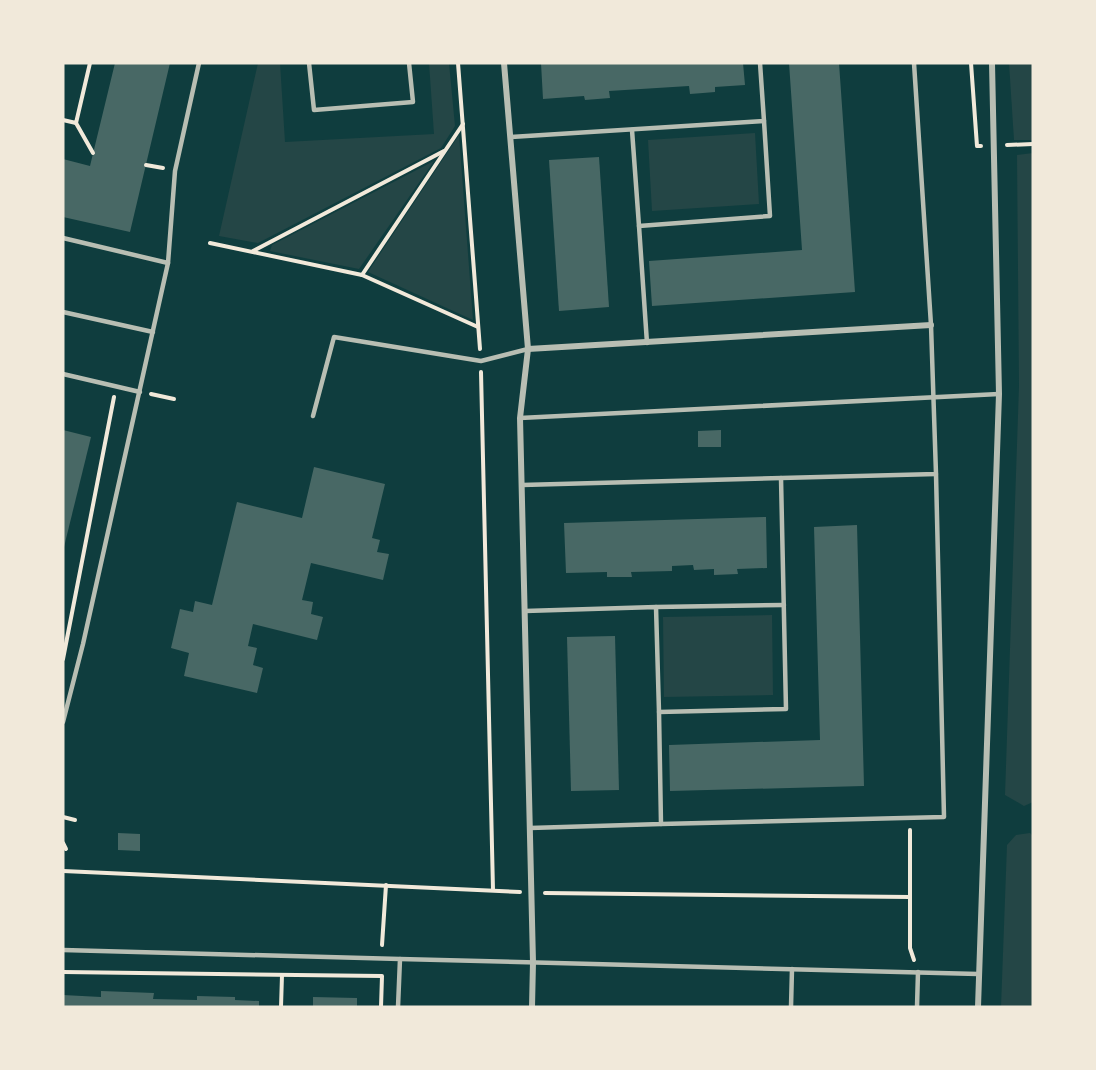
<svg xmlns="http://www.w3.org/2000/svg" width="1096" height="1070" viewBox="0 0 1096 1070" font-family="Manrope,sans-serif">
<rect width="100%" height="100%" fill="#0f3d3e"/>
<g fill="#244646">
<polygon points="258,63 280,63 285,142 434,134 429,63 449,63 455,126 441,148 258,243 219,236"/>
<polygon points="1009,63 1033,63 1033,140 1014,140"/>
<polygon points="755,133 759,204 652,211 648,140"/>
<polygon points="459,135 473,320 368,272"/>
<polygon points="1033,153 1033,802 1024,806 1005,795 1019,386 1017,155"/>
<polygon points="434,161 359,269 270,251 272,245"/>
<polygon points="772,615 773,695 664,697 663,617"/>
<polygon points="1030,833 1033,836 1033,1007 1001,1007 1007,845 1016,835"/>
</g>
<g fill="#486865">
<polygon points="115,63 170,63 130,232 63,217 63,159 90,166"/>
<polygon points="541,63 743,63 745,85 715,87 715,92 703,93 690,94 689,86 609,91 610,98 585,100 584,96 543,99"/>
<polygon points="789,63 839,63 855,292 652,306 649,261 802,250"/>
<polygon points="599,157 609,307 559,311 549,160"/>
<polygon points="63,430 91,437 64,547 63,547"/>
<polygon points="721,430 721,447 698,447 698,431"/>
<polygon points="314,467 385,484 372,538 380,540 377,552 389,554 383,580 311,563 302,600 313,602 311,614 323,617 317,640 253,624 248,646 257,648 253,665 263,668 257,693 184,676 189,653 171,648 180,609 193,612 195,601 212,605 237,502 302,518"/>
<polygon points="766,517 767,568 737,569 738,574 714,575 714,569 694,570 693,565 672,566 672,571 631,572 632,577 607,577 607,572 566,573 564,523"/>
<polygon points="857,525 864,786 670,791 669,745 820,740 814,527"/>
<polygon points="615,636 619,790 571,791 567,637"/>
<polygon points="118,833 140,834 140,851 118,850"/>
<polygon points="101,991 154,993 153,999 197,1000 197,996 235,997 235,1000 259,1001 259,1007 63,1007 63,995 101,997"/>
<polygon points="313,997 357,998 357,1007 313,1007"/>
</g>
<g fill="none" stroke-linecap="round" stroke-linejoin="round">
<g stroke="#f1e9da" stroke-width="4">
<polyline points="458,63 480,349"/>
<polyline points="971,63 977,146 981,146"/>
<polyline points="63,120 76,123 90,63"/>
<polyline points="76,123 93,153"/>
<polyline points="1007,145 1033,144"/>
<polyline points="146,165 163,168"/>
<polyline points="210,243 362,275 478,327"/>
<polyline points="253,251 444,151"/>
<polyline points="362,275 463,124"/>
<polyline points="481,372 493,890"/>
<polyline points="151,394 174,399"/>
<polyline points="63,659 114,397"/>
<polyline points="63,817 75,820"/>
<polyline points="910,830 910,948 914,960"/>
<polyline points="63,843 66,849"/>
<polyline points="63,871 520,892"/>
<polyline points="545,893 910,897"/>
<polyline points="382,945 386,885"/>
<polyline points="63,972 382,976 381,1007"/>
<polyline points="281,1007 282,975"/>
</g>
<g stroke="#b8beb3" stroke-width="4.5">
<polyline points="309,63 314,110 413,102 409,63"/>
<polyline points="632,130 639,226 770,216 764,121"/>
<polyline points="511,137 764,121 760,63"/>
<polyline points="639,226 647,343"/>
<polyline points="63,238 168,263"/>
<polyline points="63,312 153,332"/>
<polyline points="63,374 140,392"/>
<polyline points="313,416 334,337 481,361 528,349"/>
<polyline points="520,418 999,394"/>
<polyline points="522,485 936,474 931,325 914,63"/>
<polyline points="656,607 784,605"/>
<polyline points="525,611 656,607 659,712"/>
<polyline points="63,722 83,644 168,263 175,171 199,63"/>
<polyline points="661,824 944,817 936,474"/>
<polyline points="530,828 661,824 659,712 786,709 781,478"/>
<polyline points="63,950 400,959 398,1007"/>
<polyline points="400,959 978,974"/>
<polyline points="791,1007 792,969"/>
<polyline points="917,1007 918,972"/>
</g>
<g stroke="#b8beb3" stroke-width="6">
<polyline points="504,63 528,349 520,418 533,962 532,1007"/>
<polyline points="528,349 931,325"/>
<polyline points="978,1007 999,394 992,63"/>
</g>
</g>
<rect width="1096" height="1070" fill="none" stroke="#f1e9da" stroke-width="129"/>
</svg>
